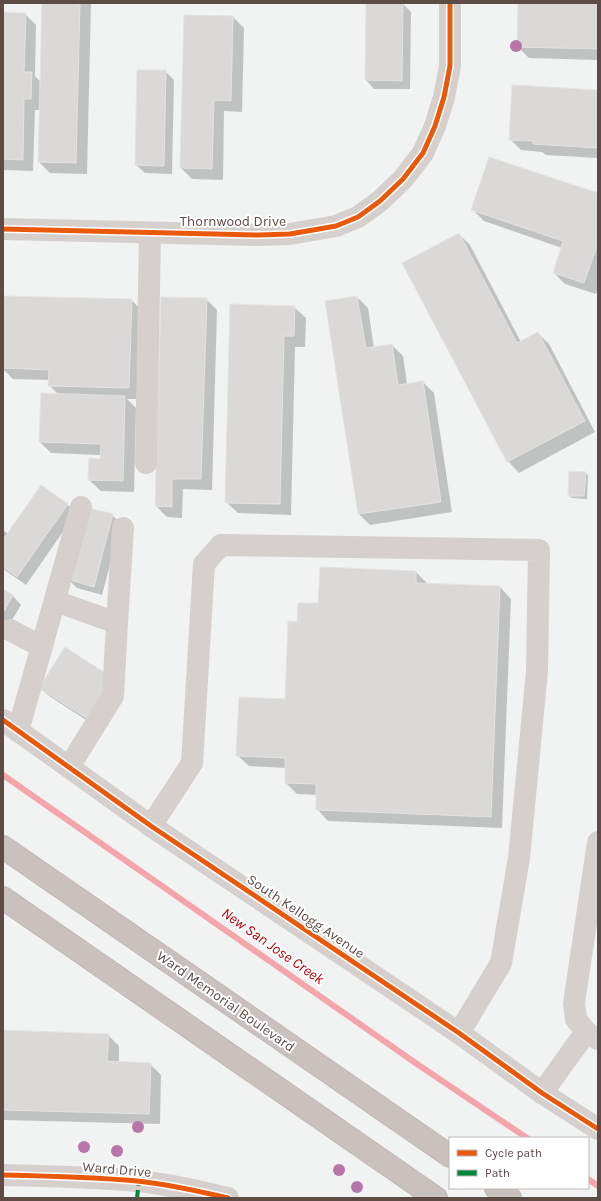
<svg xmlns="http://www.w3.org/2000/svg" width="601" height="1201" viewBox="0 0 601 1201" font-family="Karla,sans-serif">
<rect width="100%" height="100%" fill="#f1f2f2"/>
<g fill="#0003">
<polygon points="43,3 91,3 87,174 50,173 39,162 40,110 35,110 33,171 3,170 3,13 25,14 36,25 35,76 41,82"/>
<polygon points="519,3 598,3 598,60 529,58 518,47"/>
<polygon points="403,4 411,12 410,89 374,89 366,80"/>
<polygon points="233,17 244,28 242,112 224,111 223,180 192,179 181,168"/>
<polygon points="165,71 174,80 172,174 145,173 136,165"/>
<polygon points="598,91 598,158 546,155 542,152 521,150 510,139"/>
<polygon points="598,194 598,287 596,294 565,284 554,273 562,248 484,221 473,210"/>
<polygon points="459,234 470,245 521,342 538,333 549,344 595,432 519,473 508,461 404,263"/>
<polygon points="357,297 368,308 374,348 392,345 403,356 407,384 423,382 434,393 452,512 370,525 359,514 326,302"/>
<polygon points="206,299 217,310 212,490 183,489 182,518 167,517 156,506"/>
<polygon points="131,300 143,311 140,399 127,399 136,408 134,492 101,491 89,480 101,460 101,455 51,453 40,442 42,394 59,395 49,385 50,380 13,379 3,369 3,330"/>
<polygon points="231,305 294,307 306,318 305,347 295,347 291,515 238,513 226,502"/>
<polygon points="585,473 588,475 587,499 572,498 569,495"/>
<polygon points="67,504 76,513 26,585 3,569 3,530 8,534"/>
<polygon points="112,515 121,523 102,595 77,588 68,579"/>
<polygon points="416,572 427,583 427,585 500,587 511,599 502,828 328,821 317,809 317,795 297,794 286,783 286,768 249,766 237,755 286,700 298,623 319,604"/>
<polygon points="3,590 13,596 21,605 3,635"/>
<polygon points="121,687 97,727 49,696 40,688"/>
<polygon points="3,1031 108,1035 119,1046 119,1063 150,1064 161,1075 160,1124 3,1120"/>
</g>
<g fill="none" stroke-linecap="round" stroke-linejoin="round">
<g stroke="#f3a5aa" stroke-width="6">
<polyline points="3,775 417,1064 527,1138"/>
<polyline points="588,1179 598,1186"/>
</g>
</g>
<g fill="#dbd9d8" stroke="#e4e3e3">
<polygon points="42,3 80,3 76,163 38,162"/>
<polygon points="366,3 403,3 402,81 365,80"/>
<polygon points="518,3 598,3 598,49 517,47"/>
<polygon points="3,12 26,13 24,72 32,72 31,99 24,99 23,160 3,159"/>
<polygon points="184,15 233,16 231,101 214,100 212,169 180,168"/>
<polygon points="137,70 166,70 164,166 135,165"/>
<polygon points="512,85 598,90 598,148 533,144 533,141 509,140"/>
<polygon points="489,157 598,193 598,243 584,283 553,273 563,241 471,210"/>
<polygon points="459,233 517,343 538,332 585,421 507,462 402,263"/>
<polygon points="3,296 132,299 129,388 48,386 49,370 3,368"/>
<polygon points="357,296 366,348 392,344 398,385 423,381 441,502 358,514 325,301"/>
<polygon points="161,297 207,298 201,479 172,479 172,507 155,506"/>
<polygon points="230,304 295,306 294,336 284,336 280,504 225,503"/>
<polygon points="41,393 125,396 123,481 88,480 89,458 100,459 101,444 39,442"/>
<polygon points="569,471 586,472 584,496 568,496"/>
<polygon points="41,485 68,504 17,577 3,567 3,540"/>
<polygon points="86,507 113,514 94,587 67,579"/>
<polygon points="320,567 416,571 416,583 500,586 491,817 316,810 316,784 285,783 285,758 236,756 239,697 285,699 288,621 297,622 298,603 318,603"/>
<polygon points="3,589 13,595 3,613"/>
<polygon points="65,647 113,678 88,719 39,688"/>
<polygon points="3,1030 109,1034 107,1061 151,1063 149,1114 3,1110"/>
</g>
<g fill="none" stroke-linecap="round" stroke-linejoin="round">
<defs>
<g id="highway">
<polyline points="3,847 450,1156"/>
<polyline points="3,898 436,1198"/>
<polyline points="496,1188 510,1198"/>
</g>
</defs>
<use href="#highway" stroke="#c1b8b5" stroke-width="24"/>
<g stroke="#d5d0ce" stroke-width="22">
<polyline points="3,229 259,235 290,234 336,226 358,217 380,201 403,179 423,153 435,126 444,97 450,66 450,3"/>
<polyline points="146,463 150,233"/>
<polyline points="55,601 117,623 123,528"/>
<polyline points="10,630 42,647"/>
<polyline points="3,720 151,826 459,1033 542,1093 598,1129"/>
<polyline points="18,731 81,507"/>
<polyline points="69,767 113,696 117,623"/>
<polyline points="151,826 192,763 204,564 221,545 539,550 537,671 519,858 501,963 459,1033"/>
<polyline points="598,842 574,1003 576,1019 586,1032 598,1039"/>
<polyline points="542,1093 586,1032"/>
<path d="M 3,1175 C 48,1176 93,1177 137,1181 C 168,1184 198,1191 228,1198"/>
</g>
<use href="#highway" stroke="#c9c1be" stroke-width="22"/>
<polyline stroke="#00873e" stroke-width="4" stroke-dasharray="8 4" stroke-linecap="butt" points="137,1198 139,1181"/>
<defs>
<g id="cycleway">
<polyline points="3,229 259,235 290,234 336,226 358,217 380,201 403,179 423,153 435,126 444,97 450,66 450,3"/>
<polyline points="3,720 151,826 459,1033 542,1093 598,1129"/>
<path d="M 3,1175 C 48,1176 93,1177 137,1181 C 168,1184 198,1191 228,1198"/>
</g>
</defs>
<use href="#cycleway" stroke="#fff" stroke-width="8"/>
<use href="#cycleway" stroke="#e8590c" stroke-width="5"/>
</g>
<g fill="#b875a9">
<circle cx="516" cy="46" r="6"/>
<circle cx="138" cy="1127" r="6"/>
<circle cx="84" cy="1147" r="6"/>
<circle cx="117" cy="1151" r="6"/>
<circle cx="339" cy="1170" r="6"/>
<circle cx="357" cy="1187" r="6"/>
</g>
<g text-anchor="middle" stroke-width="4" stroke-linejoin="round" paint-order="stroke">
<g font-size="14" fill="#5f4b46" stroke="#fff">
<text x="233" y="226">Thornwood Drive</text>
<text transform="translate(306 916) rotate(34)" y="5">South Kellogg Avenue</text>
<text transform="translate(226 1001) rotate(35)" y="5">Ward Memorial Boulevard</text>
<text transform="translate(117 1169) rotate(5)" y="5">Ward Drive</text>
</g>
<g font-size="15" font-style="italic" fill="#b8000c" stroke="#fff">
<text transform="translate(273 946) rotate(35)" y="5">New San Jose Creek</text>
</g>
</g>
<rect width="601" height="1201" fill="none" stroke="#5f4b46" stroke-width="8"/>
<rect x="449" y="1137" width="140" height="52" fill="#ffffff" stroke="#bfb7b5"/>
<rect x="457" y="1150" width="20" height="6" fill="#e8590c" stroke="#bfb7b5"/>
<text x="485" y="1157" font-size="12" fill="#5f4b46">Cycle path</text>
<rect x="457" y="1170" width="20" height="6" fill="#00873e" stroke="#bfb7b5"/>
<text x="485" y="1177" font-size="12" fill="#5f4b46">Path</text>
</svg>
